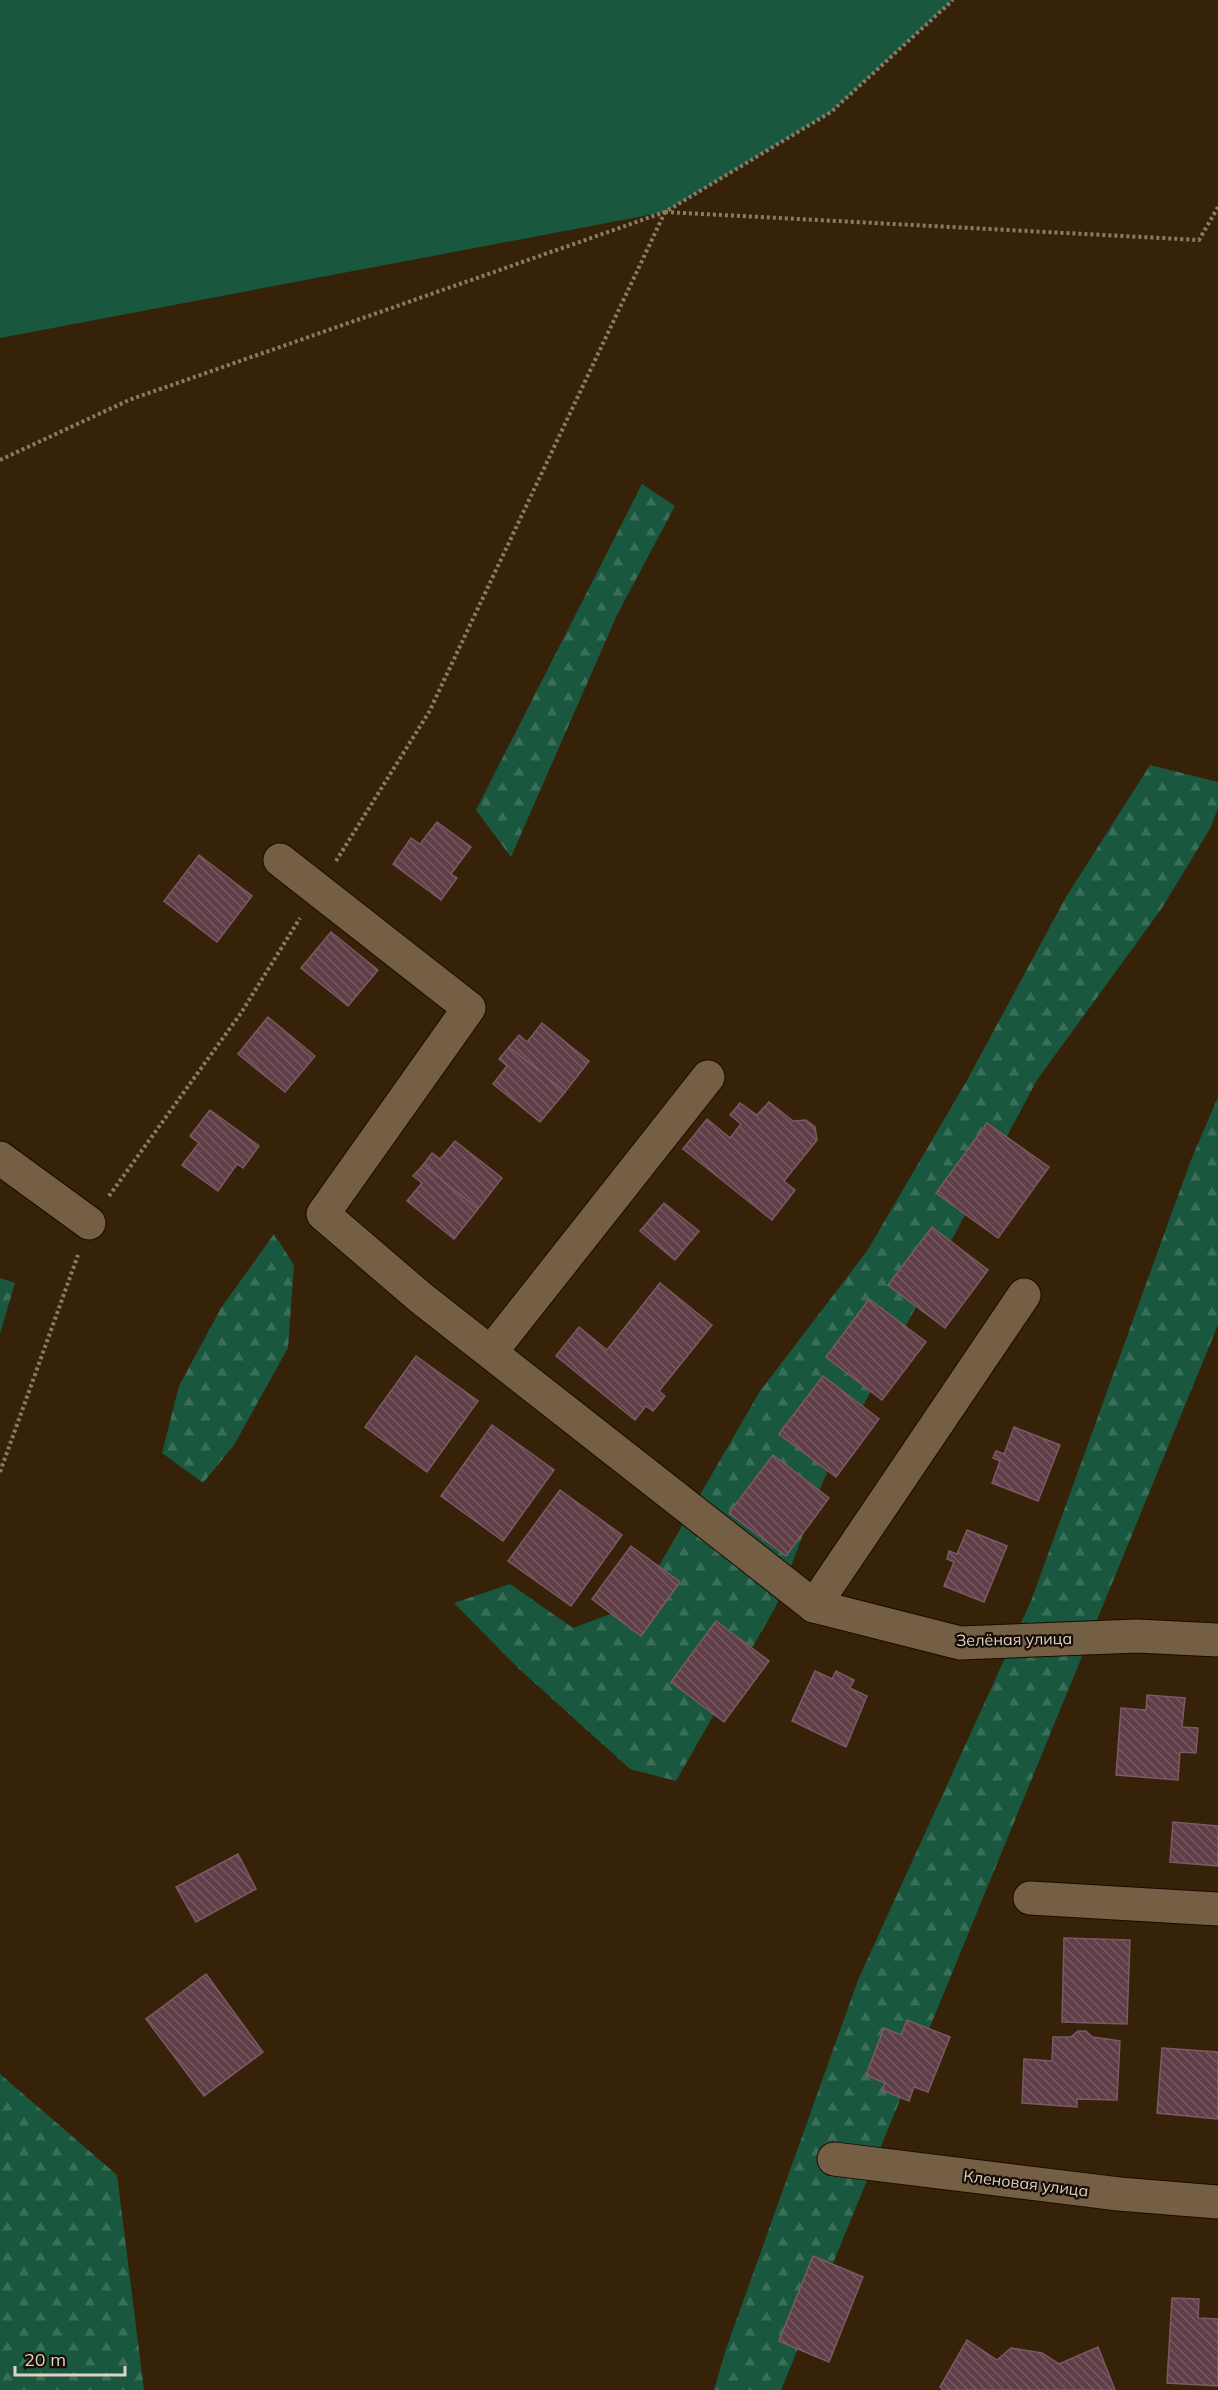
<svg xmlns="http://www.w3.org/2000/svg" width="1218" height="2390" viewBox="0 0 1218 2390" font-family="Mulish,sans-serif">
<defs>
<pattern id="forest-firs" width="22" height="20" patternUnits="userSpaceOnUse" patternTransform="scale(1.5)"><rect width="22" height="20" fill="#19573e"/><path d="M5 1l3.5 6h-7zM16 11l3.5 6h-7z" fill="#3a6e58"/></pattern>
<pattern id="building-back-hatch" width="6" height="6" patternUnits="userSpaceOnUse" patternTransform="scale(1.5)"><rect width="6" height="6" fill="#5f3e48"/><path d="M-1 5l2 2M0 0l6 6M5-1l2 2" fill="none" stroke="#765961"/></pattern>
</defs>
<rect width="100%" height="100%" fill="#352208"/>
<polygon fill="#19573e" points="0,0 953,0 831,112 665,212 0,338"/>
<g fill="url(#forest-firs)">
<polygon points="642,484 675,506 617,615 511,857 476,810"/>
<polygon points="1150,765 1218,782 1218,808 1211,827 1162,908 1037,1080 824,1479 776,1606 676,1781 630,1769 517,1667 454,1603 510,1584 573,1628 621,1610 660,1564 760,1391 867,1251 966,1082 1066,897"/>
<polygon points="1218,1097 1218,1325 781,2390 714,2390 725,2352 858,1980 1031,1601 1191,1160"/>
<polygon points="274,1234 294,1265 288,1348 234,1445 203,1483 162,1453 179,1386 221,1308"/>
<polygon points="0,1278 15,1283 0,1334"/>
<polygon points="0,2074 117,2175 144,2390 0,2390"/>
</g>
<g fill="url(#building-back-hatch)" stroke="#7c5964" stroke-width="1.5">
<polygon points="437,822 471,847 451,874 457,878 441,900 393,864 411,838 420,844"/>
<polygon points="199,855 252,896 217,942 164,901"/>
<polygon points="331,932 378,970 348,1006 301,968"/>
<polygon points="268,1017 315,1056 285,1092 238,1054"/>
<polygon points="542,1023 589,1061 565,1092 509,1047 519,1035 527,1042"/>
<polygon points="509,1047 565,1092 540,1122 493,1084 507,1066 499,1059"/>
<polygon points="769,1102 793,1121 806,1120 815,1127 817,1140 784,1181 795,1190 772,1220 683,1149 707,1119 730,1138 741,1124 730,1115 740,1103 757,1115"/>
<polygon points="210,1110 259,1146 243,1168 237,1164 218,1191 182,1165 199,1143 190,1136"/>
<polygon points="987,1123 1049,1167 998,1238 936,1193"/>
<polygon points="455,1141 502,1178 478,1209 423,1165 432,1153 440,1159"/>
<polygon points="423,1165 478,1209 454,1239 407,1201 422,1183 413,1176"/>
<polygon points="664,1203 699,1231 675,1260 640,1231"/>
<polygon points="932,1227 988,1270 945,1328 888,1285"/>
<polygon points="660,1283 712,1325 659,1391 665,1396 653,1411 646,1406 635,1420 556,1356 579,1327 607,1350"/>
<polygon points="869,1299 926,1342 882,1400 826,1357"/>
<polygon points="416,1356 478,1401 427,1472 365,1427"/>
<polygon points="823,1376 879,1419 836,1477 779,1434"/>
<polygon points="492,1425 554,1470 503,1541 441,1496"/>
<polygon points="1014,1427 1060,1445 1038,1501 992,1483 1000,1461 993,1458 996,1451 1004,1454"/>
<polygon points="773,1455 829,1498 786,1556 729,1513"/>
<polygon points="560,1490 622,1535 571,1606 508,1561"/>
<polygon points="967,1530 1007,1546 984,1602 944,1586 954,1562 947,1559 949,1551 957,1554"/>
<polygon points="631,1546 680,1582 641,1636 592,1599"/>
<polygon points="716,1621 769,1661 724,1722 671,1682"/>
<polygon points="815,1671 832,1679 836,1671 854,1680 850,1688 867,1696 846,1747 792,1721"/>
<polygon points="1147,1695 1185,1698 1182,1727 1198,1728 1196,1753 1180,1752 1178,1780 1116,1775 1121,1708 1146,1710"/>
<polygon points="1173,1822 1218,1826 1218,1866 1170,1862"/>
<polygon points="238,1854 256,1889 196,1922 176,1887"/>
<polygon points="1064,1938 1130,1940 1127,2024 1062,2022"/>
<polygon points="206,1974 263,2052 204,2096 146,2019"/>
<polygon points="907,2020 950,2037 928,2092 914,2087 909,2101 882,2090 885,2083 866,2075 884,2028 901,2035"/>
<polygon points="1078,2031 1086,2031 1092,2037 1120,2041 1117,2100 1077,2099 1077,2107 1022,2103 1024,2059 1052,2061 1053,2037 1071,2037"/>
<polygon points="1162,2048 1218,2052 1218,2119 1157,2113"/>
<polygon points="813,2256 863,2277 829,2362 779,2341"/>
<polygon points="1172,2298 1199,2299 1198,2318 1218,2319 1218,2386 1167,2383"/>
<polygon points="967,2340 997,2360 1011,2348 1042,2353 1059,2364 1098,2347 1115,2390 943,2390 940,2387"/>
</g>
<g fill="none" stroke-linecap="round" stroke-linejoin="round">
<defs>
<g id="minor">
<polyline points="280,860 469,1008 323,1214 421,1298 814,1606 1024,1295"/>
<polyline points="0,1158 89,1223"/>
<polyline points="491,1352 708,1077"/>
<polyline points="814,1606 960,1643 1137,1636 1218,1640"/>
<polyline points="1030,1898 1218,1909"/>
<polyline points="834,2159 1119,2194 1218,2202"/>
</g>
</defs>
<use href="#minor" stroke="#1c0a00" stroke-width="35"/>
<g stroke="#8a7a66" stroke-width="4" stroke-dasharray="3 3" stroke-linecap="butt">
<polyline points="665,212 1199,240 1218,207"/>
<polyline points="0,460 129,400 665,212 831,112 953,0"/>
<polyline points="336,861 429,712 665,212"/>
<polyline points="109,1196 241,1013 300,918"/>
<polyline points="0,1472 78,1255"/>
</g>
<use href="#minor" stroke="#745e44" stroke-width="33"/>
</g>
<g text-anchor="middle" stroke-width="4.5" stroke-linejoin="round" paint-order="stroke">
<g font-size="16" fill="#dfd2c4" stroke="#160d04">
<text transform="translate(1014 1639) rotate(-1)" y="6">Зелёная улица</text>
<text transform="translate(1026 2183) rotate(7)" y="6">Кленовая улица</text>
</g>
</g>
<path d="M15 2366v9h110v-9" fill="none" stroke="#dfd2c4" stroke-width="3"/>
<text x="24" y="2366" font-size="18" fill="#dfd2c4" stroke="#160d04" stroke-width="4.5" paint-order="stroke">20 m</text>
</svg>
